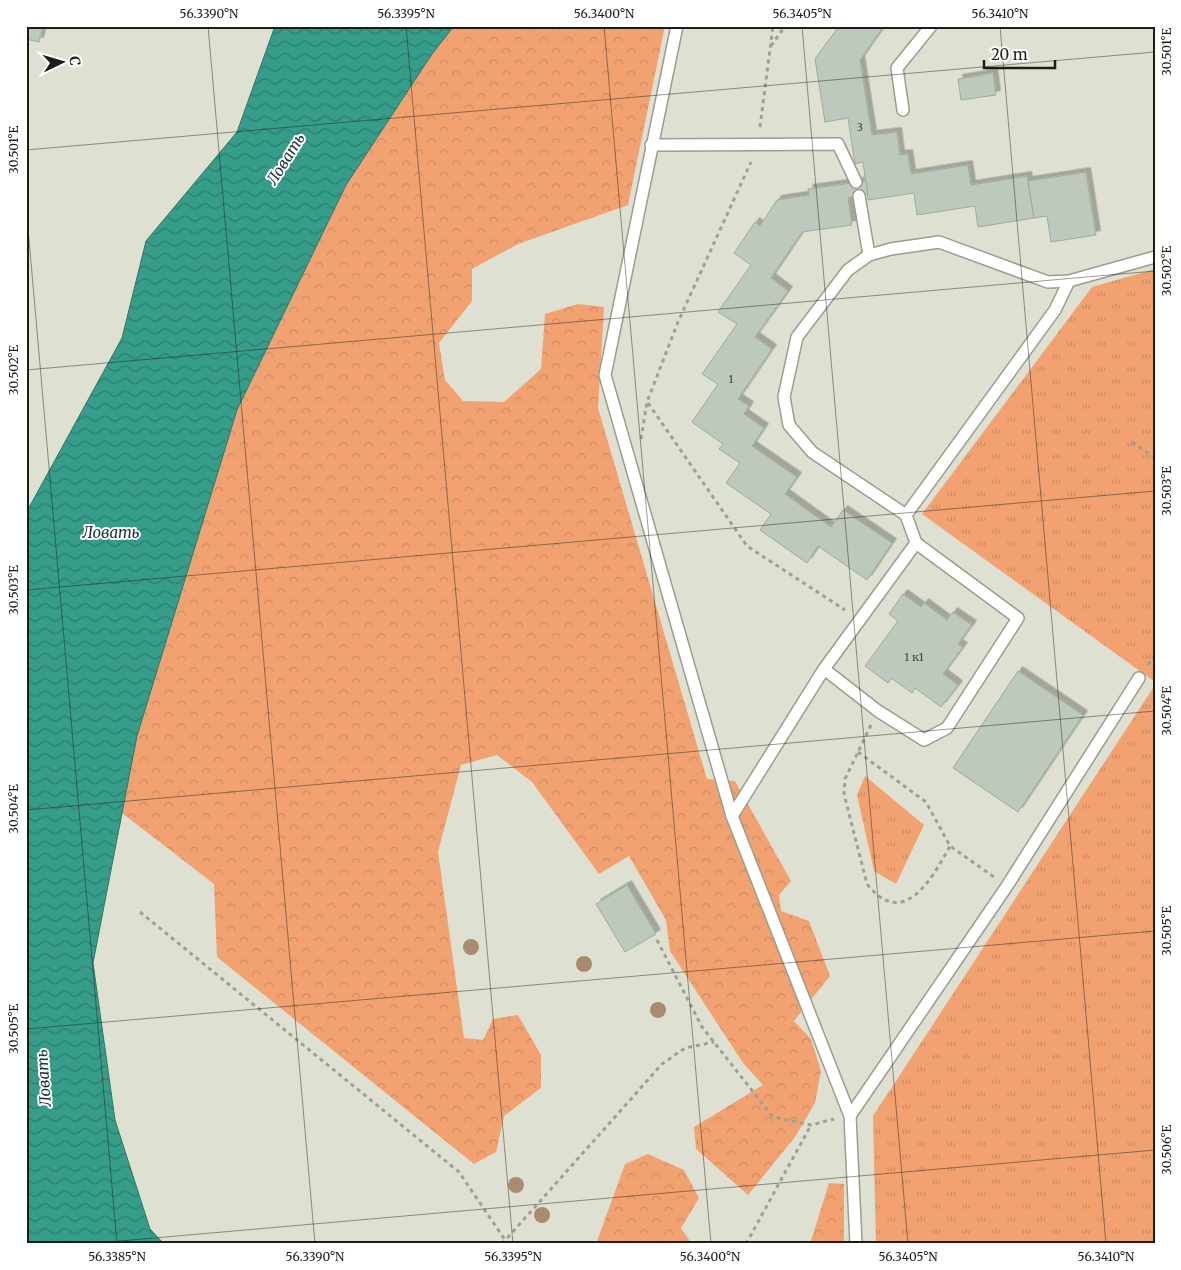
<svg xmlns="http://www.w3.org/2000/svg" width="1181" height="1270" viewBox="0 0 1181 1270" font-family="Merriweather,serif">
<defs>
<pattern id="forest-crowns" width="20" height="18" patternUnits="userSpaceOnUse" patternTransform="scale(1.25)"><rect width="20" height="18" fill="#f2a271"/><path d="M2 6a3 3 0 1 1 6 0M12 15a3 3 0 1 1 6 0" fill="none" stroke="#cf8b61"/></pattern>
<pattern id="park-tufts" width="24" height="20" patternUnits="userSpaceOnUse" patternTransform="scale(1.25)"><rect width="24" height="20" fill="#f2a271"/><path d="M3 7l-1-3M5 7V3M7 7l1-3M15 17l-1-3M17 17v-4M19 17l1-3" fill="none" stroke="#cf8b61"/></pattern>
<pattern id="water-waves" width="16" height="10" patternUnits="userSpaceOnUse" patternTransform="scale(1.25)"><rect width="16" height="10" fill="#359d89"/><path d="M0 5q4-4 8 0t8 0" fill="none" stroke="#2c7f6f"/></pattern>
<filter id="shadow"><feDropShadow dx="4.5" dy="-4.5" stdDeviation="0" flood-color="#0004"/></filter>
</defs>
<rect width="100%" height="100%" fill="#dee1d1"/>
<g fill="url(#forest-crowns)">
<polygon points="454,26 665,26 628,205 518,244 472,269 472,301 439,343 445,380 463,401 504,402 541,369 545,314 578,304 604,307 598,408 707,779 735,781 791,881 779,895 781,911 809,921 830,976 794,1021 811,1039 821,1071 815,1103 795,1137 748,1195 696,1149 694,1127 763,1085 743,1063 670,951 666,920 629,856 599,874 532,782 497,755 461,765 438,852 464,1038 483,1040 493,1019 518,1015 541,1055 541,1088 504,1116 496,1152 474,1164 217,957 214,884 122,813 137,736 237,411 346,185 432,54"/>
<polygon points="648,1154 684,1170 699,1198 681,1228 692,1244 596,1244 625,1164"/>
<polygon points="829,1183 844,1184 844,1244 810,1244"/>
</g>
<g fill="url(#park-tufts)">
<polygon points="1155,269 1155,682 922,514 1092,287"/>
<polygon points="1155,685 1155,1244 876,1244 873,1116"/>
<polygon points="865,776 924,825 896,884 874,871 857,795"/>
</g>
<polygon fill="url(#water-waves)" stroke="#2e7767" points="275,26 454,26 432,54 346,185 237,410 137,736 93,963 115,1120 150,1229 164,1244 26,1244 26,513 122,338 146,241 237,132"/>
<g fill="#bdc9bd" stroke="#9eaa9e" filter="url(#shadow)">
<polygon points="26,26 43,26 39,42 26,39"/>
<polygon points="833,26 884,26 860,60 872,135 897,132 900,155 908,154 911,174 968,165 971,185 1027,176 1034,218 978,227 975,206 917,215 914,193 868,200 863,162 855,164 848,118 825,122 815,59 837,29"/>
<polygon points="993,73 996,95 961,100 958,79"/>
<polygon points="1086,172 1096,235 1051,242 1047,216 1034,218 1028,181"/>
<polygon points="866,181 868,194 848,198 852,225 802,232 771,278 788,291 755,337 772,349 738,399 749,406 744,414 764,428 752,446 797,477 785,494 831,527 843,510 892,543 867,580 818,546 807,563 760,530 771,514 726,483 740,463 719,449 723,444 692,422 718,384 702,374 737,324 718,312 751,265 734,253 755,222 760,226 777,200 809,195 808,189"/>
<polygon points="903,594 921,607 924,603 947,620 953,612 972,625 958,644 963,647 943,674 958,685 941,707 915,688 912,693 891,678 888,683 865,666 898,621 889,614"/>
<polygon points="1018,671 1083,715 1018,812 953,768"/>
<polygon points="627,885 656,934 625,952 596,904"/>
</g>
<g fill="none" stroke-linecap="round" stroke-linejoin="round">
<defs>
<g id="lane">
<polyline points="677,26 605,375 732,816 850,1116 856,1244"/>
<polyline points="903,110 897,68 931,26"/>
<polyline points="651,145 838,144 856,182"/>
<polyline points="859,196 869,255"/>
<polyline points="906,515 812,452 789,425 784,397 797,337 848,270 869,255 891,249 939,242 1048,282 1069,281 1155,257"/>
<polyline points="824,669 878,711 924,740 947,728 1018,618 916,543"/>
<polyline points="732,816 824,669 916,543 906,515 1055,310 1069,281"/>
<polyline points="850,1116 1007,886 1139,678"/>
</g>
</defs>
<use href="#lane" stroke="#9a9d8f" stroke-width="14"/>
<g stroke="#9ea094" stroke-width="3" stroke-dasharray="4 4" stroke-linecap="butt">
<polyline points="771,46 785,26"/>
<polyline points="760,127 773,26"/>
<polyline points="648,403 747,546 845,610"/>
<polyline points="641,439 647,402 678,322 751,162"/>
<polyline points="1132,442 1155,458"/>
<polyline points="1148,665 1155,655"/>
<path d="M 871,725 L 845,779 L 844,794 L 867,884 C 904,931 933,877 950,846"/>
<polyline points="858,752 926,802 950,846 994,877"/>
<polyline points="140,912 459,1172 505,1240"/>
<polyline points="657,940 702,1027 773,1117 811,1125 834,1119"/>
<polyline points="502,1244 662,1064 685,1048 714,1042"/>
<polyline points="746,1244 811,1125"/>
</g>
<use href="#lane" stroke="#fff" stroke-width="11"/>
</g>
<g fill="#a98c70">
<circle cx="471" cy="947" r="8"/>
<circle cx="584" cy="964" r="8"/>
<circle cx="658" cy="1010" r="8"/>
<circle cx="516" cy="1185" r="8"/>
<circle cx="542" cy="1215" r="8"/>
</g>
<path fill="none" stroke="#1c1d17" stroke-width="1" stroke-opacity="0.45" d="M 208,26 L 315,1244M 406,26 L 513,1244M 604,26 L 711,1244M 802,26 L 908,1244M 1000,26 L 1106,1244M 26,150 L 1155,52M 26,205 L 117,1244M 26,370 L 1155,271M 26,590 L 1155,491M 26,810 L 1155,711M 26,1029 L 1155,931M 86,1244 L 1155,1150"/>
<g text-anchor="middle" stroke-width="4" stroke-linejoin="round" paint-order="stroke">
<g font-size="11" fill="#444840">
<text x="860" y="131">3</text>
<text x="731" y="383">1</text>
<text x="914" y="661">1 к1</text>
</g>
<g font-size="15" font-style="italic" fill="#182f2a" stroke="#fff">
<text transform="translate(286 159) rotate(-58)" y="5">Ловать</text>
<text x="111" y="538">Ловать</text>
<text transform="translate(44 1078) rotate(-94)" y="5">Ловать</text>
</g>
</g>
<rect width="1181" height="1270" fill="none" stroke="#ffffff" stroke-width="55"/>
<g transform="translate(62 62) rotate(85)" stroke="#ffffff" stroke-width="4" paint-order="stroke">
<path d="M0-4L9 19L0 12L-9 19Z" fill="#1c1d17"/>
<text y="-8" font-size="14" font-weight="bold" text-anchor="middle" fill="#1c1d17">С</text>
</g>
<path d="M984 60v8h71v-8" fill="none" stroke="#1c1d17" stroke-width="2.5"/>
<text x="991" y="60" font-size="15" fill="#1c1d17" stroke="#ffffff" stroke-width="4" paint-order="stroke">20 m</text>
<rect x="28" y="28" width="1126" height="1214" fill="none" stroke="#1c1d17" stroke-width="2"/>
<g font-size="12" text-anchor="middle" fill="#1c1d17">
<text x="209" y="18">56.3390°N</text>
<text x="406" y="18">56.3395°N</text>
<text x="604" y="18">56.3400°N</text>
<text x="802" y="18">56.3405°N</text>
<text x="1000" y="18">56.3410°N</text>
<text transform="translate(1167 52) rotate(-90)" y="4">30.501°E</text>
<text transform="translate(14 150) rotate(-90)" y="4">30.501°E</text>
<text transform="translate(1167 271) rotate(-90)" y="4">30.502°E</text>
<text transform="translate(14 370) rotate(-90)" y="4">30.502°E</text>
<text transform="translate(1167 491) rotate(-90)" y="4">30.503°E</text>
<text transform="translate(14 590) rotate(-90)" y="4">30.503°E</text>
<text transform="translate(1167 711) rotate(-90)" y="4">30.504°E</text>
<text transform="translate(14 809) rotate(-90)" y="4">30.504°E</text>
<text transform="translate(1167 931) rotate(-90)" y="4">30.505°E</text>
<text transform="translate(14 1029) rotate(-90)" y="4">30.505°E</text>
<text transform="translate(1167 1150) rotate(-90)" y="4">30.506°E</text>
<text x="117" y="1261">56.3385°N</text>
<text x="315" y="1261">56.3390°N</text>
<text x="513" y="1261">56.3395°N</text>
<text x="710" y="1261">56.3400°N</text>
<text x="908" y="1261">56.3405°N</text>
<text x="1106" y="1261">56.3410°N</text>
</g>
</svg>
